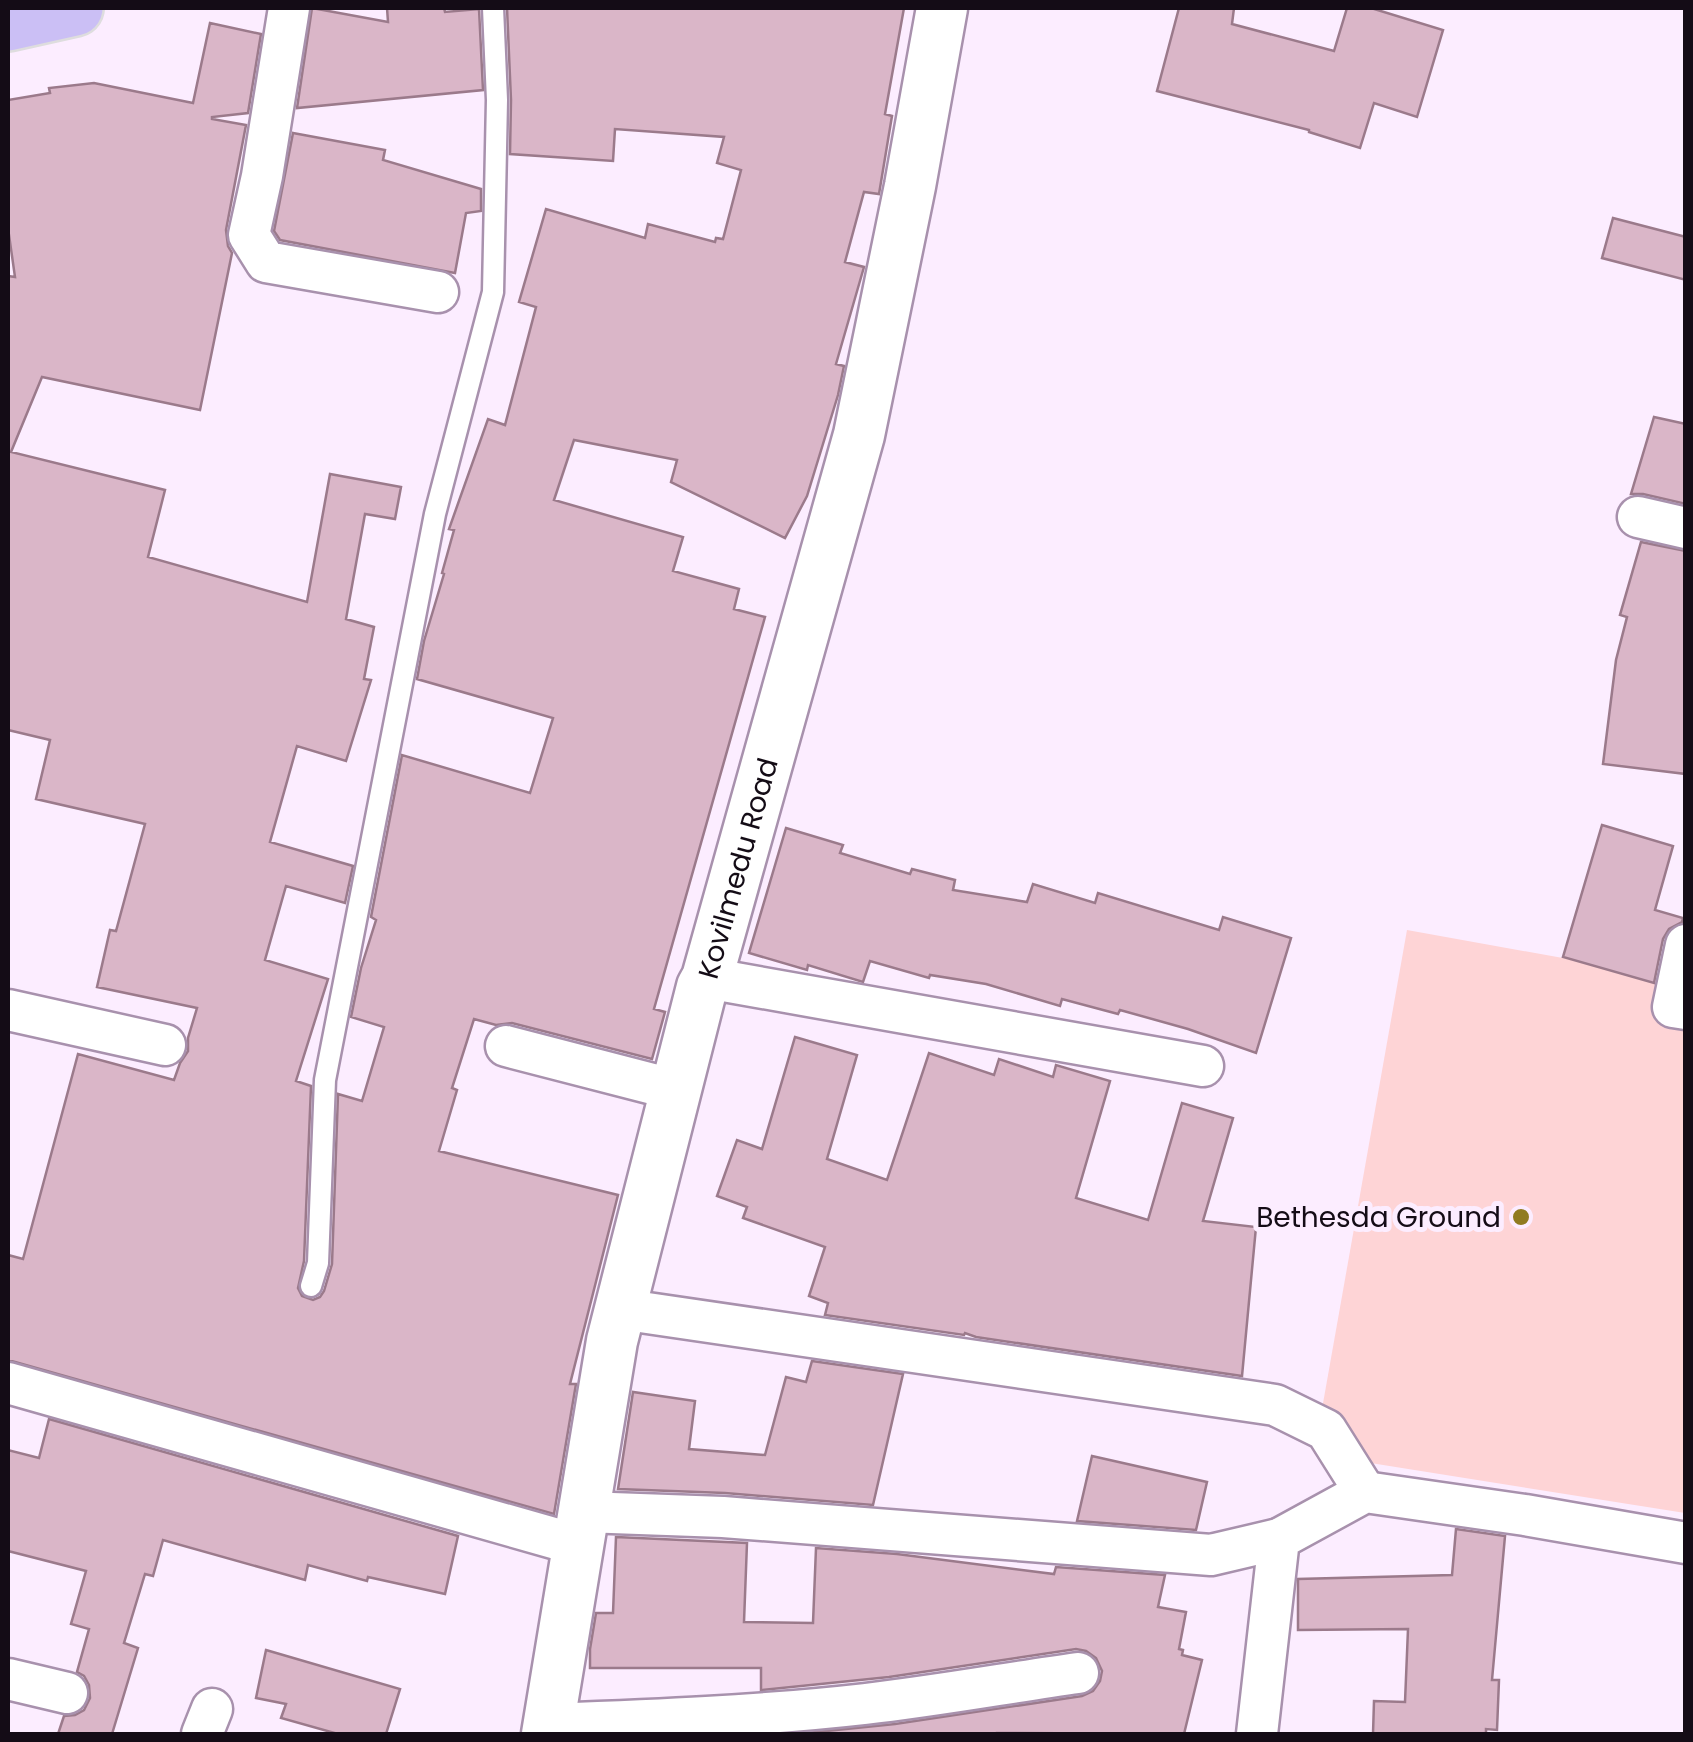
<svg xmlns="http://www.w3.org/2000/svg" width="1693" height="1742" viewBox="0 0 1693 1742" font-family="Poppins,sans-serif">
<rect width="100%" height="100%" fill="#fcedff"/>
<polygon fill="#fed4d6" points="1407,930 1685,980 1685,1513 1314,1454"/>
<g fill="#dab6c8" stroke="#9b7a8b" stroke-width="2.5">
<polygon points="312,8 388,22 387,8 444,8 445,12 479,9 483,90 297,108"/>
<polygon points="507,8 904,8 885,114 892,116 879,194 864,192 845,262 864,267 836,364 844,366 838,395 807,496 785,538 671,482 677,460 574,440 554,500 683,537 673,571 739,589 734,609 765,617 654,1009 665,1012 652,1059 512,1023 496,1025 474,1019 452,1088 457,1090 439,1151 618,1195 570,1384 576,1384 554,1514 8,1360 8,1255 23,1259 78,1054 174,1080 180,1063 188,1051 188,1038 197,1008 97,987 110,930 116,931 145,824 36,799 50,740 8,730 8,276 15,277 8,228 8,100 50,93 49,88 94,83 193,103 210,23 261,34 248,113 212,117 212,119 246,125 226,230 228,246 232,253 200,410 42,377 11,452 165,490 148,557 307,602 330,474 401,487 395,519 365,514 346,619 374,627 364,679 371,680 346,761 297,746 270,842 353,866 345,903 286,886 265,960 328,979 296,1081 311,1086 304,1261 298,1288 302,1296 313,1300 320,1297 324,1291 332,1264 338,1094 362,1101 384,1027 351,1017 361,968 376,920 371,917 402,755 530,793 553,718 417,679 424,641 444,574 442,573 454,530 449,529 488,419 505,425 536,307 519,302 546,209 645,238 648,224 715,242 716,238 723,239 741,170 717,163 724,137 615,129 613,161 510,154 511,100"/>
<polygon points="1179,8 1234,8 1232,24 1334,51 1347,8 1371,8 1443,30 1417,117 1374,103 1360,148 1309,132 1309,130 1157,91"/>
<polygon points="293,133 385,150 383,160 481,189 481,211 466,213 455,273 280,240 274,231"/>
<polygon points="1613,218 1686,237 1686,280 1602,258"/>
<polygon points="1654,417 1686,424 1686,504 1643,494 1631,494"/>
<polygon points="1641,542 1686,551 1686,774 1603,764 1616,660 1627,617 1620,615"/>
<polygon points="1602,825 1673,846 1655,910 1683,918 1682,922 1669,929 1663,939 1654,983 1563,957"/>
<polygon points="786,828 843,845 840,853 910,874 912,869 955,880 953,890 1027,902 1033,884 1095,903 1098,893 1219,930 1223,917 1291,938 1256,1053 1188,1029 1120,1010 1118,1014 1062,999 1060,1006 986,984 930,975 929,978 870,961 863,982 808,965 807,970 749,953"/>
<polygon points="795,1037 857,1055 827,1159 887,1180 929,1053 994,1075 999,1059 1053,1077 1056,1065 1110,1081 1076,1198 1148,1220 1182,1103 1233,1118 1203,1221 1256,1227 1242,1376 976,1337 965,1333 964,1335 825,1315 828,1303 809,1296 825,1247 743,1218 747,1207 717,1196 737,1140 762,1149"/>
<polygon points="812,1361 903,1374 873,1505 725,1493 618,1489 633,1392 695,1401 689,1449 765,1455 786,1377 806,1382"/>
<polygon points="49,1419 458,1536 445,1594 368,1577 367,1581 308,1565 305,1580 163,1540 153,1576 145,1574 124,1643 138,1648 112,1734 58,1734 64,1716 75,1715 84,1710 90,1698 89,1685 84,1676 77,1672 89,1629 71,1624 86,1571 8,1551 8,1450 39,1458"/>
<polygon points="1092,1456 1207,1482 1196,1530 1077,1521"/>
<polygon points="1456,1529 1505,1536 1492,1680 1499,1680 1497,1730 1486,1729 1486,1734 1373,1734 1374,1701 1405,1702 1408,1629 1298,1630 1298,1579 1452,1575"/>
<polygon points="616,1537 747,1543 744,1622 813,1623 816,1548 897,1554 1054,1574 1056,1567 1165,1575 1158,1607 1186,1612 1179,1649 1183,1650 1182,1655 1202,1660 1184,1734 997,1733 997,1734 797,1734 895,1724 1082,1696 1093,1691 1100,1681 1102,1671 1096,1658 1086,1651 1076,1649 889,1677 761,1690 761,1668 590,1668 590,1649 596,1613 613,1613"/>
<polygon points="266,1650 400,1689 386,1734 338,1734 281,1718 286,1704 256,1698"/>
</g>
<g fill="none" stroke-linecap="round" stroke-linejoin="round">
<defs>
<polyline id="service" points="311,1286 318,1263 325,1080 435,514 493,292 497,100 493,8"/>
<g id="minor">
<polyline points="289,8 262,176 249,235 266,262 438,292"/>
<polyline points="1638,517 1686,528"/>
<polyline points="1686,945 1673,1007 1686,1009"/>
<polyline points="707,978 1203,1066"/>
<polyline points="8,1010 165,1045"/>
<polyline points="506,1046 676,1090"/>
<polyline points="620,1309 1275,1405 1326,1430 1365,1492"/>
<polyline points="8,1383 578,1545"/>
<polyline points="584,1512 723,1517 1211,1555 1279,1539"/>
<polyline points="8,1679 67,1693"/>
<path d="M 549,1724 C 654,1720 759,1716 865,1704 C 936,1696 1007,1683 1078,1673"/>
<polyline points="202,1734 212,1709"/>
<polyline points="1257,1734 1279,1539 1365,1492 1525,1515 1686,1543"/>
</g>
<g id="tertiary">
<path id="s1" d="M 547,1734 L 612,1341 L 702,987 L 707,978 L 859,435 L 910,186 L 942,8"/>
</g>
<polyline id="primary" points="8,23 75,8"/>
</defs>
<use href="#service" stroke="#a891ad" stroke-width="25"/>
<use href="#minor" stroke="#a891ad" stroke-width="45"/>
<use href="#tertiary" stroke="#a891ad" stroke-width="55"/>
<use href="#primary" stroke="#deddde" stroke-width="60"/>
<use href="#service" stroke="#fff" stroke-width="20"/>
<use href="#minor" stroke="#fff" stroke-width="40"/>
<use href="#tertiary" stroke="#fff" stroke-width="50"/>
<use href="#primary" stroke="#cbbff5" stroke-width="55"/>
</g>
<circle fill="#907b21" stroke="#fcedff" stroke-width="4" cx="1521" cy="1217" r="10"/>
<g text-anchor="middle" stroke-width="10" stroke-linejoin="round" paint-order="stroke">
<g font-size="28" fill="#140c16" stroke="#fcedff">
<text dy="10" stroke="none"><textPath href="#s1" startOffset="888">Kovilmedu Road</textPath></text>
</g>
<g font-size="28" fill="#140c16" stroke="#fcedff" text-anchor="end">
<text x="1501" y="1227">Bethesda Ground</text>
</g>
</g>
<rect width="1693" height="1742" fill="none" stroke="#140c16" stroke-width="20"/>
</svg>
